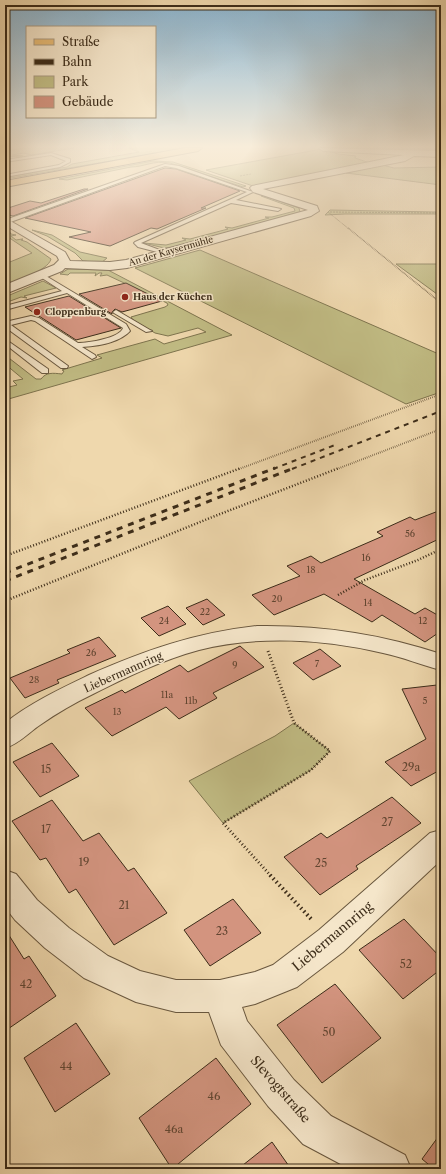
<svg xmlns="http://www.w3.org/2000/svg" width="446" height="1174" viewBox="0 0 446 1174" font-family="'Libre Caslon Text',serif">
<rect width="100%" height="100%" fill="#efd8ad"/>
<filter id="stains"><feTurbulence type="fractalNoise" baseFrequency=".005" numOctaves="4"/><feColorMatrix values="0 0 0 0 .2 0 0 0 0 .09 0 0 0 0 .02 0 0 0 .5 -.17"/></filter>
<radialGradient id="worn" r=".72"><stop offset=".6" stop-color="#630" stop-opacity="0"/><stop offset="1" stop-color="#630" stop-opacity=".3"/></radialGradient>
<g fill="#c1bc84" stroke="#7e744e">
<polygon points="23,148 74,148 31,155 24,153 12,155 23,156 5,157 5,151"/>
<polygon points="129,148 186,148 5,179 13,176 67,167 72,164 139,152"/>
<polygon points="332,148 441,148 441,153 338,149"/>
<polygon points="322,149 338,154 356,156 355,158 370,163 253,186 206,170"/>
<path d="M 153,161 L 173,162 L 246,186 L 243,187 L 170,163 C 153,160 144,167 131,167 L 67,180 L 59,179 Z"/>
<polygon points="382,165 394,168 441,167 441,185 346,173"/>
<polygon points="262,195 299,208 300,212 174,247 164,248 144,243 166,245 186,240 182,238 190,239 228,229 225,227 232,228 269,218 265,217 272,217 295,211 294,208 261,196"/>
<polygon points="330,210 436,212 441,211 441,214 345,214 325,215"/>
<path d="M 5,228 L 9,231 L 11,234 L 16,235 L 11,236 L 16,240 L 22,239 L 23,239 L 21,240 L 27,242 L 51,259 C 48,271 16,280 5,285 L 5,264 L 32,253 L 5,235 L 9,234 L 5,231 Z"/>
<polygon points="32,230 52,235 80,252 107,258 101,263 83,261 75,253 47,236"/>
<polygon points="200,250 441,355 441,392 406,404 135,268"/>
<polygon points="396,264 441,264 441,297"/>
<path d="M 68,269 L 108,270 L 232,335 L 5,400 L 5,388 L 17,385 L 13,381 L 23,379 L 5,364 L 5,355 L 36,379 L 41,379 C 46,372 53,373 62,374 L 64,371 L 62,370 L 102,358 L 97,355 L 155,339 L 164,344 L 206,332 L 198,328 L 168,336 L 155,333 L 133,320 L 131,317 L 165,307 L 168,305 L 167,303 L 107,275 L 100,276 L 102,273 L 99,273 L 95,276 L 96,273 L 70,273 L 68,275 L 60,274 Z"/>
<polygon points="43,281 56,288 24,296 27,298 21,297 5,303 5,297"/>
<polygon points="294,723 330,751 311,770 223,823 189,781 275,736"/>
</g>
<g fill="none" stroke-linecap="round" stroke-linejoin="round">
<polygon fill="#768076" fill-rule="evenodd" points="365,148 441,148 441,150 366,149"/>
</g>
<g fill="#d3947f" stroke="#3c2c19">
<polygon points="165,168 176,169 240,191 201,208 206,208 157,229 151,228 110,246 69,237 91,232 25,218"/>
<polygon points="84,189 88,189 13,216 5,214 5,209 30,201 41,203"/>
<polygon points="126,283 162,301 122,312 115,309 112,312 112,314 79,294"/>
<polygon points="69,296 121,328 76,340 25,307"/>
<polygon points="441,510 441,538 354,579 415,614 425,608 441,617 441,631 425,642 382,615 372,622 324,594 274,615 252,595 300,576 287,566 311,556 321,563 383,536 377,532 410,517 415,520"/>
<polygon points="207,599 225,615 203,625 186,608"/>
<polygon points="168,606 186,624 159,636 141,618"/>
<polygon points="99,637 116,656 57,680 59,683 25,698 10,678 70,653 67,650"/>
<polygon points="240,646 264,667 213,693 217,698 179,719 166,707 112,736 85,708 122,690 125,693 180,665 188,672"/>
<polygon points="320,649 341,666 313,680 293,663"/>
<polygon points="437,685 441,693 441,772 440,770 411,786 385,762 426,739 402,689"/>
<polygon points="52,743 79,776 40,797 13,762"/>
<polygon points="392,797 421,823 356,866 358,869 320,895 284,857 321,833 327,838"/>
<polygon points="52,800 83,841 99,833 128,871 134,868 167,913 114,945 76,889 69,893 46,858 40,860 12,821"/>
<polygon points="233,899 261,933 210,966 184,930"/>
<polygon points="404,919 441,958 441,969 403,999 359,950"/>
<polygon points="5,929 24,959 29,956 56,996 5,1031"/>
<polygon points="335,984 381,1038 322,1083 277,1025"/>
<polygon points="76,1023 110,1074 55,1112 24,1058"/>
<polygon points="216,1058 251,1104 172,1169 139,1118"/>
<polygon points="441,1133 441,1169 434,1169 422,1159"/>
<polygon points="272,1142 291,1169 238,1169"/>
</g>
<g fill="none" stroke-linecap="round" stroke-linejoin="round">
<defs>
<g id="lane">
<polygon points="51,153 70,159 70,162 60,167 5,177 5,175 59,165 66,161 51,155 5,162 5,160"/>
<polygon points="165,164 179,166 253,192 236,200 281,209 278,211 231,203 141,243 165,252 165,254 138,247 134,243 135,242 247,192 176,168 165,166 5,224 5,220"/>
<path d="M 41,273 L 126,324 L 130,331 C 119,343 97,346 82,347 L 95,355 L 96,357 L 92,359 L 35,321 L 31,320 L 11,325 L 68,366 L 67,368 L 61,368 L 5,327 L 5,322 L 31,316 L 39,318 L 78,343 C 88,343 120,338 123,328 L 67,293 L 5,310 L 5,306 L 62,291 L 39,276 L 39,274 Z"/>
<polygon points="116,310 150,330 152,331 146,332 114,313 113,312"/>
<polygon points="5,339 48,369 48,373 42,373 5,344"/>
</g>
<g id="street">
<polygon points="319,148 441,151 441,157 414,156 405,161 263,189 317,206 319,211 311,216 127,268 110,270 65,268 62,271 5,294 5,285 54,265 59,260 57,256 5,225 5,218 65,252 70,261 110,262 126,260 308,210 253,192 250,188 252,186 404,155 323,151"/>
<path d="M 257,626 C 321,625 381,634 441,654 L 441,670 C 421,665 403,657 383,653 C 324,639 258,635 199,650 C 162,660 127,677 93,694 C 74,703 57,713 40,725 C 28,733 19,744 5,748 L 5,723 C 30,703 60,689 89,675 C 146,650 195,633 257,626 Z"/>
<polygon points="441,830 441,860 343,952 297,987 255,1004 242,1007 247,1021 294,1080 331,1116 405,1155 411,1169 350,1169 303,1144 268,1106 221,1045 209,1012 176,1012 136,1002 84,978 45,948 15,920 5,907 5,870 16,874 37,900 69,928 108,956 140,971 176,980 220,980 255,972 273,965 319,930 430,833"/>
</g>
<polygon id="primary" points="185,148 202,148 198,151 5,187 5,181"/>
</defs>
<use href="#lane" stroke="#69573e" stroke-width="2"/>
<use href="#street" stroke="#69573e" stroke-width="2"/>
<use href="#primary" stroke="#3c2c19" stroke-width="2"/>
<g stroke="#3c2c19" stroke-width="1" stroke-dasharray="0.5 1" stroke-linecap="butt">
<polyline points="240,176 251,174"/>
<polyline points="328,212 349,229"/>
<polyline points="330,212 441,213"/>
</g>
<polyline stroke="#3c2c19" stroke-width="1.5" stroke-dasharray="0.5 1" stroke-linecap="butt" points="348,228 441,303"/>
<g stroke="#3c2c19" stroke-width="2" stroke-dasharray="0.5 1.5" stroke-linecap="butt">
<polyline points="239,469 441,394"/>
<polyline points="337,469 441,429"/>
</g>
<g stroke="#3c2c19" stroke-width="2.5" stroke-dasharray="1 2" stroke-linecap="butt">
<polyline points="5,556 241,468"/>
<polyline points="338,595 365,580 418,560 441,549"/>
<polyline points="5,601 215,516 339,468"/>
</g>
<polyline stroke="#3c2c19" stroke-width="3" stroke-dasharray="1 2.5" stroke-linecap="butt" points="268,651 294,723 330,751 311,770 223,823 271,876"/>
<polyline stroke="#3c2c19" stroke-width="4" stroke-dasharray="1.5 3" stroke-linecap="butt" points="270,875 313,921"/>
<use href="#lane" fill="#f5e6ca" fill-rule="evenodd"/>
<use href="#street" fill="#f5e6ca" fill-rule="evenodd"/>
<use href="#primary" fill="#e8bc76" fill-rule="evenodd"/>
<g stroke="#3c2c19" stroke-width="2" stroke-dasharray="5 5" stroke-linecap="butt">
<polyline points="273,469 335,445"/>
<polyline points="292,469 441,411"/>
</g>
<g stroke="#3c2c19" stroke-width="3" stroke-dasharray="6 6" stroke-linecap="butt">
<polyline points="5,573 275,468"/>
<polyline points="5,581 294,468"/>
</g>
</g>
<linearGradient id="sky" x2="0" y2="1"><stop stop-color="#8ab6d3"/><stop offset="0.47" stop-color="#f8edda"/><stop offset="1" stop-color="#f8edda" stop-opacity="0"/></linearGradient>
<rect width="446" height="312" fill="url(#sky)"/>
<g fill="#8f2418" stroke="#f5e6ca" stroke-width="1.5">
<circle cx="125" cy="297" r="4"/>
<circle cx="37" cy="312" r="4"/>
</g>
<g text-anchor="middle" stroke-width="3" stroke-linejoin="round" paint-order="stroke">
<g font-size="9" fill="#3c2c19" stroke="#f5e6ca">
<text transform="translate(171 251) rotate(-16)" y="3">An der Kaysermühle</text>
</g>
<g font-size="9" font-weight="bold" fill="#3c2c19" stroke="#f5e6ca" text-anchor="start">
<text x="133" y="300">Haus der Küchen</text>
<text x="45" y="315">Cloppenburg</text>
</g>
<g font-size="9" fill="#624632">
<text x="410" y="537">56</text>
<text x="366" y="561">16</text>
<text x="311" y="573">18</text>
<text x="277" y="602">20</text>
<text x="368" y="606">14</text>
<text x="205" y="615">22</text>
<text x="164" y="624">24</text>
<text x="423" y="624">12</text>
<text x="91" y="656">26</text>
<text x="317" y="667">7</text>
<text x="235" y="668">9</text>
<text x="34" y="683">28</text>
<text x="167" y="698">11a</text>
<text x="191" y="704">11b</text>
<text x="425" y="704">5</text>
<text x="117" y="715">13</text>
</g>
<g font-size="11" fill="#3c2c19" stroke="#f5e6ca">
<text transform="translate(123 672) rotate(-24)" y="4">Liebermannring</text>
</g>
<g font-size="11" fill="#624632">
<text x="411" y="771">29a</text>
<text x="46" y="773">15</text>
<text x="387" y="826">27</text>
<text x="46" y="833">17</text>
<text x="84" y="866">19</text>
<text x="321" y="867">25</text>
<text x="124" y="909">21</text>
<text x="222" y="935">23</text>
<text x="406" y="968">52</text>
<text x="26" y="988">42</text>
<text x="329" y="1036">50</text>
<text x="66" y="1070">44</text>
<text x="214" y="1100">46</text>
<text x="174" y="1133">46a</text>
</g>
<g font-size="13" fill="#3c2c19" stroke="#f5e6ca">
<text transform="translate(332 936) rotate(-40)" y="5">Liebermannring</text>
<text transform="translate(281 1089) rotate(49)" y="5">Slevogtstraße</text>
</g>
</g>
<rect width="446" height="1174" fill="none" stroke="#efd8ad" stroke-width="20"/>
<rect x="6" y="6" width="434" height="1162" fill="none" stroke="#3c2c19" stroke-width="2"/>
<rect x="10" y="10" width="426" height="1154" fill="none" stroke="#3c2c19"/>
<rect x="26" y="26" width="130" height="92" fill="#f5e6ca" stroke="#ab9c83"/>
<rect x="34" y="39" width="20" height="6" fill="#e8bc76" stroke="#ab9c83"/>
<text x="62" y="46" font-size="12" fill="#3c2c19">Straße</text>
<rect x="34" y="59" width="20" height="6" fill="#3c2c19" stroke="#ab9c83"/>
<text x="62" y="66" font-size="12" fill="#3c2c19">Bahn</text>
<rect x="34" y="76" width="20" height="12" fill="#c1bc84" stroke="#ab9c83"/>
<text x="62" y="86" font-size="12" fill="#3c2c19">Park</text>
<rect x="34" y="96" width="20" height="12" fill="#d3947f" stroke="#ab9c83"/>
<text x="62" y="106" font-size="12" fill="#3c2c19">Gebäude</text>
<rect width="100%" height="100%" filter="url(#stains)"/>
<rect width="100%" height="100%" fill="url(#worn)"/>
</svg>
